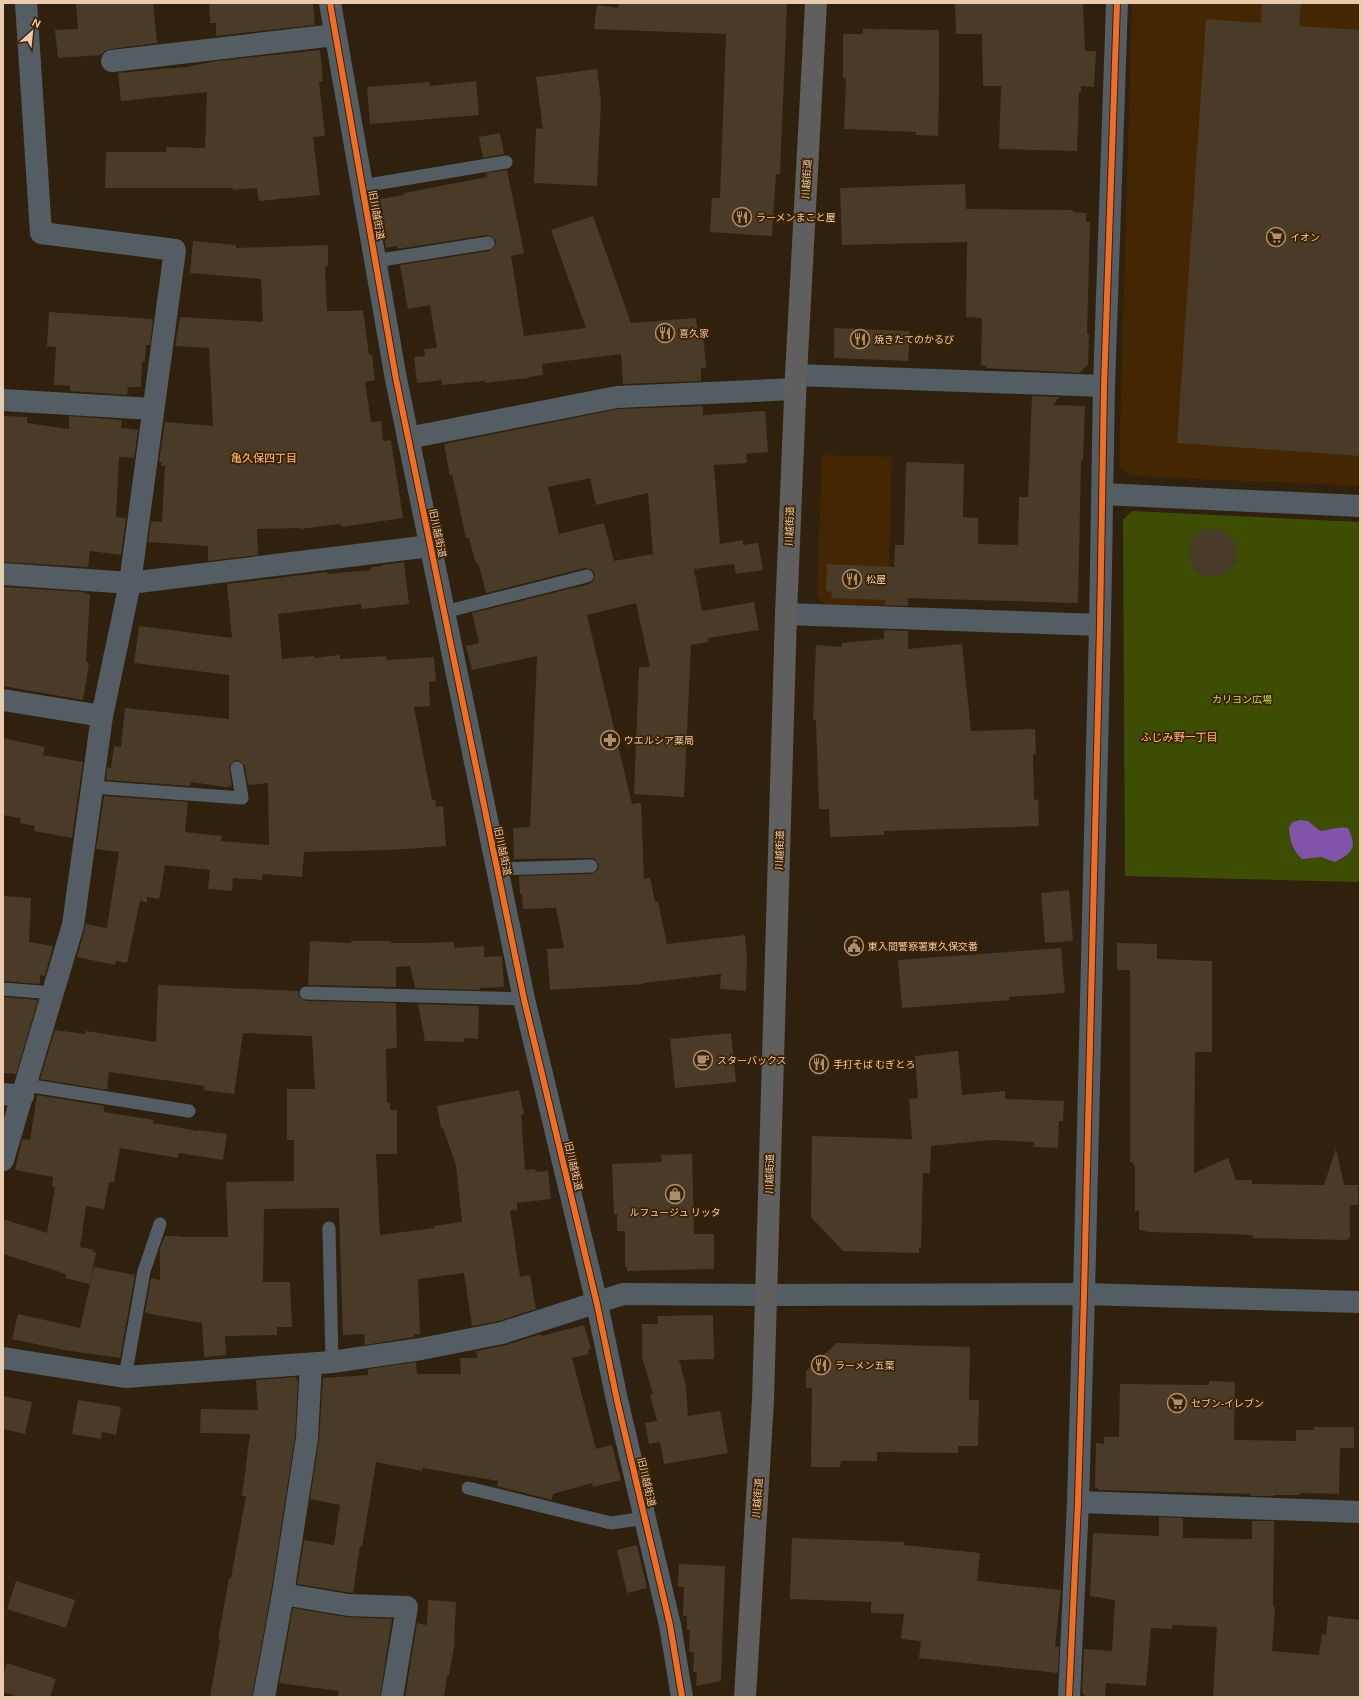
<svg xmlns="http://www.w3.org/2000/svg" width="1363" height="1700" viewBox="0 0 1363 1700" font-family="Ubuntu,'Noto Sans JP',sans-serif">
<rect width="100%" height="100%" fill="#30210e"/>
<g fill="#442602">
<polygon points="1132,3 1360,3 1360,486 1130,476 1119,467"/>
<polygon points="822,455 892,457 888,606 824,604 817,595"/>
</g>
<polygon fill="#3d4e04" points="1132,511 1360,522 1360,882 1125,876 1123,520"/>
<path fill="#8054a8" d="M 1300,820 L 1308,821 L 1320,831 C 1330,830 1338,826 1348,828 C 1357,847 1354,852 1335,862 L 1321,857 L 1302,859 C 1292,850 1290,840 1289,827 L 1293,822 Z"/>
<g fill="#493b28" fill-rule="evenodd">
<polygon points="76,3 153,3 157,43 111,49 105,51 101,55 58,58 55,30 78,29"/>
<polygon points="209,3 313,3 315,25 216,36 216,23 210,23"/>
<polygon points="619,3 787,3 780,174 776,174 772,236 710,232 712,198 720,198 726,34 594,29 597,5 618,8"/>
<polygon points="955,3 1083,3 1085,51 1096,51 1094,87 1081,86 1081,92 1079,92 1077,151 999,149 1001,86 983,86 982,34 956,34"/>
<polygon points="1262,3 1301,3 1299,26 1360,30 1360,456 1177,443 1206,19 1261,23"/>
<polygon points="863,29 939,30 939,93 938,136 916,135 916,132 844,129 846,78 843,78 843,34 863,34"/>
<polygon points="320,50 323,81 319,82 325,136 313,137 320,195 259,201 257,188 233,190 233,188 105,188 106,152 166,152 166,147 205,148 207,92 121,101 118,73 186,67 217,61"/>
<polygon points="597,69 601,101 597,186 534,183 536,128 543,129 536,77"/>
<polygon points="476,81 479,115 370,124 367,87 429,82 430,86"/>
<polygon points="500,133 504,154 483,158 479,137"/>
<polygon points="507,170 524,253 511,256 524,336 586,328 551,230 593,216 631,323 696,318 698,334 703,334 706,368 701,368 701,381 623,384 621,354 542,364 543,375 528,377 528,378 485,383 485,381 442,385 442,380 417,383 414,357 425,356 424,349 437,348 430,305 408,309 400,265 489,251 495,246 496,241 491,236 487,235 397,249 397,246 386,248 381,219 383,219 380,199 404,195 404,193 487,177 486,173"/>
<polygon points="965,184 966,209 1073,210 1073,212 1086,213 1086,222 1090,222 1087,334 1089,334 1088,364 1080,373 986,368 986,366 981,365 982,318 966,317 967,242 842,245 840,188"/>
<polygon points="193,241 236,245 236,248 328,245 328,266 325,267 327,311 349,311 363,310 369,355 372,355 375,380 365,382 371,422 381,421 383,441 391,440 403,518 341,527 341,524 300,529 300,528 257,529 258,555 208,561 208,546 148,542 151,521 162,522 165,466 161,466 162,462 159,462 165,422 213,426 209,348 175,346 180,317 263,322 261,279 190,273"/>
<polygon points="49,312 153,319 150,345 146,345 145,362 142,361 141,387 128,387 127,395 70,391 70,386 54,385 56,347 47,346"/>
<polygon points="834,328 910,331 908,361 834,358"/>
<polygon points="1032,396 1059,397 1053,405 1085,406 1083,460 1081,460 1078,603 908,598 908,606 885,605 885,600 831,598 832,592 826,591 827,564 894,567 895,545 904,545 906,462 964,464 963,517 978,518 978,544 1018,545 1019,497 1028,497"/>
<path d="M 703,406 L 703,415 L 765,411 L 768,452 L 746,454 L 747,463 L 714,465 L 720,544 L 743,540 L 743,545 L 758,543 L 763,570 L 736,574 L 734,564 L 694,569 L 702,611 L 754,602 L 759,630 L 708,638 L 708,642 L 691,645 L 684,797 L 634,794 L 639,667 L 650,667 L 636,603 L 587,615 L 632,804 L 641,803 L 644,879 L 650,878 L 655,902 L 658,902 L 667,944 L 745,935 L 747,957 L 746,991 L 720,989 L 721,974 L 643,983 L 643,984 L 550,990 L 547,949 L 564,948 L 556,908 L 523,909 L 522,894 L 520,894 L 519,876 L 591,874 L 598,870 L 599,865 L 595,859 L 591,858 L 514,859 L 513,828 L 530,827 L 537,656 L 472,670 L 466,646 L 479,643 L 472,613 L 589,584 L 593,581 L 595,574 L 592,570 L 585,568 L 486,593 L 479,565 L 475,561 L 469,538 L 466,538 L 452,474 L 450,475 L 444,444 L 618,409 ZM 590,478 L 596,505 L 648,493 L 653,554 L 614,561 L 604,523 L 559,534 L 548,487 Z"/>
<polygon points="3,416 27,417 27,423 69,429 69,416 122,420 121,428 138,430 134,458 119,457 116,517 126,518 121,555 90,551 88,567 3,562"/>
<polygon points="1203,529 1222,530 1236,543 1236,563 1222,576 1202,577 1189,562 1189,543"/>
<polygon points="404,562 409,604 362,609 361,604 278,614 282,659 314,656 314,658 340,655 340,659 386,656 387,660 434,657 436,681 429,682 430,706 414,707 432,800 435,800 436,807 443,806 446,846 390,850 304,852 302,877 263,874 262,880 233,878 232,891 208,889 210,870 165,865 159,899 147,897 147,902 140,901 127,963 116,961 115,965 77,957 86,924 107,928 119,852 96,849 104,796 188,802 185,832 222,836 221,841 269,845 268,783 248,785 245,766 240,761 235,760 229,766 232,786 226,787 191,782 190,786 106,780 107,767 111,768 114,746 121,747 125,708 229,719 229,675 134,663 139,626 232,638 227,584 327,572 327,574 371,570 371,567 382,566 382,565"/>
<polygon points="3,587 85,592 84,594 90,594 86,662 89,663 83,700 3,686"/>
<polygon points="884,630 908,631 908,649 962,644 971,731 1035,729 1036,754 1033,754 1034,800 1038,799 1039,826 884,831 884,835 830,837 829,809 819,809 816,720 813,720 816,645 842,647 842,643 884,639"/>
<polygon points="3,738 45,747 43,755 83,762 72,838 34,831 35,826 20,823 21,818 3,815"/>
<polygon points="1069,890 1073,941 1045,943 1041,893"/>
<polygon points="3,896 31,898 29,942 53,946 45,976 40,975 40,984 3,981"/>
<polygon points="310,941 351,943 351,941 391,941 391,943 418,943 454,942 454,948 484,946 484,957 502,956 504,987 480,988 479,990 415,988 410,966 396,967 396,987 308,985"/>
<polygon points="1117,943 1157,944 1157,959 1212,961 1212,1052 1195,1052 1194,1173 1228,1158 1236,1180 1252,1180 1252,1184 1324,1185 1336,1149 1344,1185 1358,1185 1358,1205 1350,1205 1350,1238 1348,1238 1348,1240 1253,1238 1252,1235 1233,1234 1149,1232 1139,1230 1139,1211 1135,1211 1135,1165 1133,1165 1133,1162 1130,1162 1130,970 1117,970"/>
<polygon points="1061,948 1065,993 1009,997 1010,1000 902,1008 898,960"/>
<polygon points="158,985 298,991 299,997 306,1001 396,1003 397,1048 386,1049 387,1103 390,1103 390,1110 397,1110 397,1154 376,1154 380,1235 434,1228 433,1226 462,1222 456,1165 443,1128 441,1128 437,1106 519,1090 524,1114 521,1115 525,1170 535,1169 536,1172 548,1171 551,1199 517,1203 517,1210 510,1211 520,1277 530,1275 536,1309 499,1321 472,1326 464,1273 418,1279 420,1334 414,1334 414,1337 365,1345 364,1334 343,1335 339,1208 264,1209 263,1282 290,1282 292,1327 277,1327 277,1335 225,1336 226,1355 204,1357 202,1323 145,1313 151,1278 160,1280 160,1248 165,1236 180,1236 180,1237 228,1237 226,1182 294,1181 294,1140 287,1140 287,1089 315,1089 312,1036 243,1033 234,1094 204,1090 205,1086 109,1072 107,1090 40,1079 55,1030 85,1034 86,1031 156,1042"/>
<polygon points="3,997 38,1000 16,1074 3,1073"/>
<polygon points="418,1004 479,1006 478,1039 464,1038 464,1042 425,1041"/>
<polygon points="731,1033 736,1082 675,1088 670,1039"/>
<polygon points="958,1051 962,1095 1005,1091 1005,1099 1064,1101 1063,1121 1059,1121 1058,1148 1034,1147 1034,1142 991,1140 931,1146 930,1173 923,1173 921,1248 919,1248 919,1253 843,1251 811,1217 812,1136 912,1139 909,1099 918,1098 915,1056"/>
<polygon points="37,1095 104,1106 104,1112 154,1120 153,1123 198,1131 198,1130 227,1134 223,1160 179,1153 178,1158 120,1148 114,1182 109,1182 104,1209 86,1206 80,1247 94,1250 93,1252 96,1252 90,1284 65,1278 66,1274 3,1254 3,1219 47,1233 55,1187 52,1187 53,1177 15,1170 22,1139 30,1140"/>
<polygon points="692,1154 694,1234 714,1234 714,1269 627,1271 627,1267 625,1267 625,1231 617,1231 617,1214 614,1215 612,1164 662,1162 661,1155"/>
<polygon points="94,1267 135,1275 120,1358 64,1350 12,1339 18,1314 80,1328"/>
<polygon points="713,1315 714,1359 679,1360 686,1386 688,1416 720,1411 728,1453 664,1464 660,1442 649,1444 645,1423 657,1421 650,1395 653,1394 642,1357 642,1324 658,1324 658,1316"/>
<polygon points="584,1325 591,1349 588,1350 589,1354 572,1358 596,1449 612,1445 621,1480 593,1487 592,1483 553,1494 552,1500 497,1486 498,1481 423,1468 422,1471 376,1462 362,1547 360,1546 353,1593 297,1584 304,1540 334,1545 340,1505 310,1499 319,1439 323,1378 368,1375 368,1369 416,1362 417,1374 461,1374 460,1358 478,1358 476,1351 506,1345 541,1334 541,1336"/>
<polygon points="837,1343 970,1347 969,1400 979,1400 978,1446 958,1446 958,1453 877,1452 877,1461 841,1461 840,1467 811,1467 812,1388 806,1388 806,1371"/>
<polygon points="296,1377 296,1380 298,1380 295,1437 271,1592 252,1697 210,1697 220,1640 218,1639 223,1611 229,1578 231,1578 246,1496 242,1496 250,1434 200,1433 201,1409 258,1410 256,1380"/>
<polygon points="1209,1381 1235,1382 1234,1440 1296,1441 1296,1430 1314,1430 1314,1427 1354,1427 1354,1448 1340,1448 1339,1494 1300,1493 1300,1495 1274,1495 1274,1496 1251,1496 1251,1494 1098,1490 1098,1488 1095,1488 1096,1443 1104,1444 1104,1437 1119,1437 1120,1384 1209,1385"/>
<polygon points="3,1396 32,1402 25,1434 3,1429"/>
<polygon points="78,1400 121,1407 116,1435 102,1432 101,1439 72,1434"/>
<polygon points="1159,1517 1183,1518 1183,1538 1252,1539 1252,1521 1274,1521 1273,1607 1275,1607 1272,1651 1319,1655 1322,1634 1326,1635 1328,1616 1360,1620 1360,1697 1213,1697 1217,1627 1172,1625 1172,1629 1151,1628 1146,1686 1106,1683 1105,1697 1086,1697 1082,1692 1084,1649 1112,1651 1115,1600 1090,1596 1093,1533 1159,1536"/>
<polygon points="792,1538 904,1542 904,1545 980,1553 977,1581 1061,1590 1055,1647 1059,1647 1058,1673 919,1658 921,1641 901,1639 904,1614 871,1613 871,1602 790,1599"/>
<polygon points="637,1545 647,1588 627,1593 617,1550"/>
<polygon points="679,1564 725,1566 721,1681 696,1686 697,1672 693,1672 694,1652 689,1652 690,1630 687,1630 687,1616 683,1616 684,1587 678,1587"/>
<polygon points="16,1581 75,1600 66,1628 7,1609"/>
<polygon points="428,1600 456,1602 454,1641 455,1641 449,1675 447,1675 444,1697 405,1697 417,1623 427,1625"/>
<polygon points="293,1608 346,1617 392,1619 380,1697 338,1697 339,1691 279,1683"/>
<polygon points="7,1663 56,1679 50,1697 19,1697 3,1692 3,1677"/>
</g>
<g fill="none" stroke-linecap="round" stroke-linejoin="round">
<g stroke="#545d64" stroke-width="13">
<polyline points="362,186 506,162"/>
<polyline points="375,261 488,243"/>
<polyline points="444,612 587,576"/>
<polyline points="92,787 242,798 237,768"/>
<polyline points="497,869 591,866"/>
<polyline points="3,989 53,993"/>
<polyline points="306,993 524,999"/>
<polyline points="26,1085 189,1111"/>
<polyline points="329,1228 332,1362"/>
<polyline points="125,1377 144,1271 160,1224"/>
<polyline points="468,1488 611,1523 645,1518"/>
</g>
<g stroke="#545d64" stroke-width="22">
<polyline points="112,61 335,35"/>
<polyline points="796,375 1104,386"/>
<polyline points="3,400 153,409"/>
<polyline points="408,438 617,397 795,389"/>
<polyline points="1102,494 1360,506"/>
<polyline points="3,574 130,583 430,546"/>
<polyline points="786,614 1100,625"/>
<polyline points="3,700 102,716"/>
<polyline points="3,1094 23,1096"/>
<polyline points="3,1160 73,925 102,716 130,583 175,250 41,233 26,3"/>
<polyline points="3,1358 125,1377 332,1362 421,1349 502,1333 623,1294 766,1295"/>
<polyline points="1078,1502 1360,1512"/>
<polyline points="283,1594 348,1605 407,1607 392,1697"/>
<polyline points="264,1697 283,1594 307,1438 311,1364"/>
<polyline points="1069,1697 1078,1502 1084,1294"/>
</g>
<g stroke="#545d64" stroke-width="22">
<polyline points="330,3 396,379 524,999 597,1304 617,1400 670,1625 682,1697"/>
<polyline points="1084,1294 1100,625 1104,386 1117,3"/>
<polyline points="766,1295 1084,1294 1360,1302"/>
</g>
<polyline stroke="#5e5f5e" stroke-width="22" points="745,1697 763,1400 786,614 796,375 816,3"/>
<defs>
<g id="cycleway">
<polyline points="330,3 396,379 524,999 597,1304 617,1400 670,1625 682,1697"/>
<polyline points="1069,1697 1078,1502 1084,1294 1100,625 1104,386 1117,3"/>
</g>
</defs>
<use href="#cycleway" stroke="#3e2200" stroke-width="8"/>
<use href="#cycleway" stroke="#ee6e29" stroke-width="6"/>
</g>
<defs>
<symbol id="restaurant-ring" viewBox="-11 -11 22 22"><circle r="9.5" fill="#3e2200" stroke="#a99075" stroke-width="1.5"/><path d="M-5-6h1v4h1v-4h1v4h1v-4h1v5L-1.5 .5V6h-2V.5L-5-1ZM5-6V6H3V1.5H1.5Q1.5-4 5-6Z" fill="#a99075"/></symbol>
<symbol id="supermarket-ring" viewBox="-11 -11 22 22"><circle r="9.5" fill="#3e2200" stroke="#a99075" stroke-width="1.5"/><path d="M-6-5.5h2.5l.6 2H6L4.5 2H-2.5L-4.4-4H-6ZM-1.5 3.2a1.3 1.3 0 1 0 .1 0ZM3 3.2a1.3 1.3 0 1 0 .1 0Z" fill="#a99075"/></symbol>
<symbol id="pharmacy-ring" viewBox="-11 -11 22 22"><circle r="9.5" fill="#3e2200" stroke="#a99075" stroke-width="1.5"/><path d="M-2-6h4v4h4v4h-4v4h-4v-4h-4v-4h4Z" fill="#a99075"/></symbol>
<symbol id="civic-ring" viewBox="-11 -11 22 22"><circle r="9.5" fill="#3e2200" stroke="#a99075" stroke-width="1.5"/><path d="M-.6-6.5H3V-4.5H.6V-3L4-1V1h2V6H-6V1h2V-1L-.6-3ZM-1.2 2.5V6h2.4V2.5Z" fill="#a99075"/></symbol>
<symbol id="cafe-ring" viewBox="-11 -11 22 22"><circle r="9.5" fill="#3e2200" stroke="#a99075" stroke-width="1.5"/><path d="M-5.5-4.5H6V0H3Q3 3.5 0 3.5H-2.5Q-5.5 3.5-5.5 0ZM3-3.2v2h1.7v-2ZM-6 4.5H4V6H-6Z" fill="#a99075"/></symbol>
<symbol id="shop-ring" viewBox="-11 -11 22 22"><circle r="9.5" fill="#3e2200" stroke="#a99075" stroke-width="1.5"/><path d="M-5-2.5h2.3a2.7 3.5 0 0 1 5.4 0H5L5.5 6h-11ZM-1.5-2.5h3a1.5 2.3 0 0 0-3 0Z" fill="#a99075"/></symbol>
</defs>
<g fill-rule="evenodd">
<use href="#restaurant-ring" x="731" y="206" width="22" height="22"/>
<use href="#supermarket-ring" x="1265" y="226" width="22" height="22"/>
<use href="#restaurant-ring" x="654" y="322" width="22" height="22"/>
<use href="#restaurant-ring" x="849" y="328" width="22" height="22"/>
<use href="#restaurant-ring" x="841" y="568" width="22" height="22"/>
<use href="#pharmacy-ring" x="599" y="729" width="22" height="22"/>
<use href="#civic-ring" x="843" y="935" width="22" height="22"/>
<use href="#cafe-ring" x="692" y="1049" width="22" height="22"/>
<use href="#restaurant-ring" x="808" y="1053" width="22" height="22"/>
<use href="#shop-ring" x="664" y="1183" width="22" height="22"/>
<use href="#restaurant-ring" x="810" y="1354" width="22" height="22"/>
<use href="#supermarket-ring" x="1166" y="1392" width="22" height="22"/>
</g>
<g text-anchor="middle" stroke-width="3.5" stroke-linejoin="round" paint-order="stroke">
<g font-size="10" fill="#eacbad" stroke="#3e2200">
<text transform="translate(806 179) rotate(-87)" y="4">川越街道</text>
<text transform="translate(377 215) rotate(80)" y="4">旧川越街道</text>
<text transform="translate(789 526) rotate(-88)" y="4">川越街道</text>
<text transform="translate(438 533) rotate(78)" y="4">旧川越街道</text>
<text transform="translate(779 850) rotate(-88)" y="4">川越街道</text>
<text transform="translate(503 851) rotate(78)" y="4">旧川越街道</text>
<text transform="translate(574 1166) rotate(77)" y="4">旧川越街道</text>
<text transform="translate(769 1174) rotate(-89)" y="4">川越街道</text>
<text transform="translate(647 1482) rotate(77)" y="4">旧川越街道</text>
<text transform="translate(757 1498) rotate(-86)" y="4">川越街道</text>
</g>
<g font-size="10" fill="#eacbad" stroke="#3e2200" text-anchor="start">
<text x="756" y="221">ラーメンまこと屋</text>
<text x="1290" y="241">イオン</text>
<text x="679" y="337">喜久家</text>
<text x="874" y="343">焼きたてのかるび</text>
<text x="866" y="583">松屋</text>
<text x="624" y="744">ウエルシア薬局</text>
<text x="868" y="950">東入間警察署東久保交番</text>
<text x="717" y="1064">スターバックス</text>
<text x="833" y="1068">手打そば むぎとろ</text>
<text x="675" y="1216" text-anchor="middle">ルフュージュ リッタ</text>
<text x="835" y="1369">ラーメン五葉</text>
<text x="1191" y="1407">セブン-イレブン</text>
</g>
<g font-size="10" fill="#b5e353" stroke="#3e2200">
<text x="1242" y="703">カリヨン広場</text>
</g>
<g font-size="11" fill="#fcbe81" stroke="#3e2200">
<text x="264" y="462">亀久保四丁目</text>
<text x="1179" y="741">ふじみ野一丁目</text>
</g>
</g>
<rect width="1363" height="1700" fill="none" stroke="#eacbad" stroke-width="8"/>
<g transform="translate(32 32) rotate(27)" stroke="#3e2200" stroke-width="3" paint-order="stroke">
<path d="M0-3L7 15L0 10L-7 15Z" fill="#eacbad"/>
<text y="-6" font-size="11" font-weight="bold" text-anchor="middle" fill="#eacbad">N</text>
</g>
</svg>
